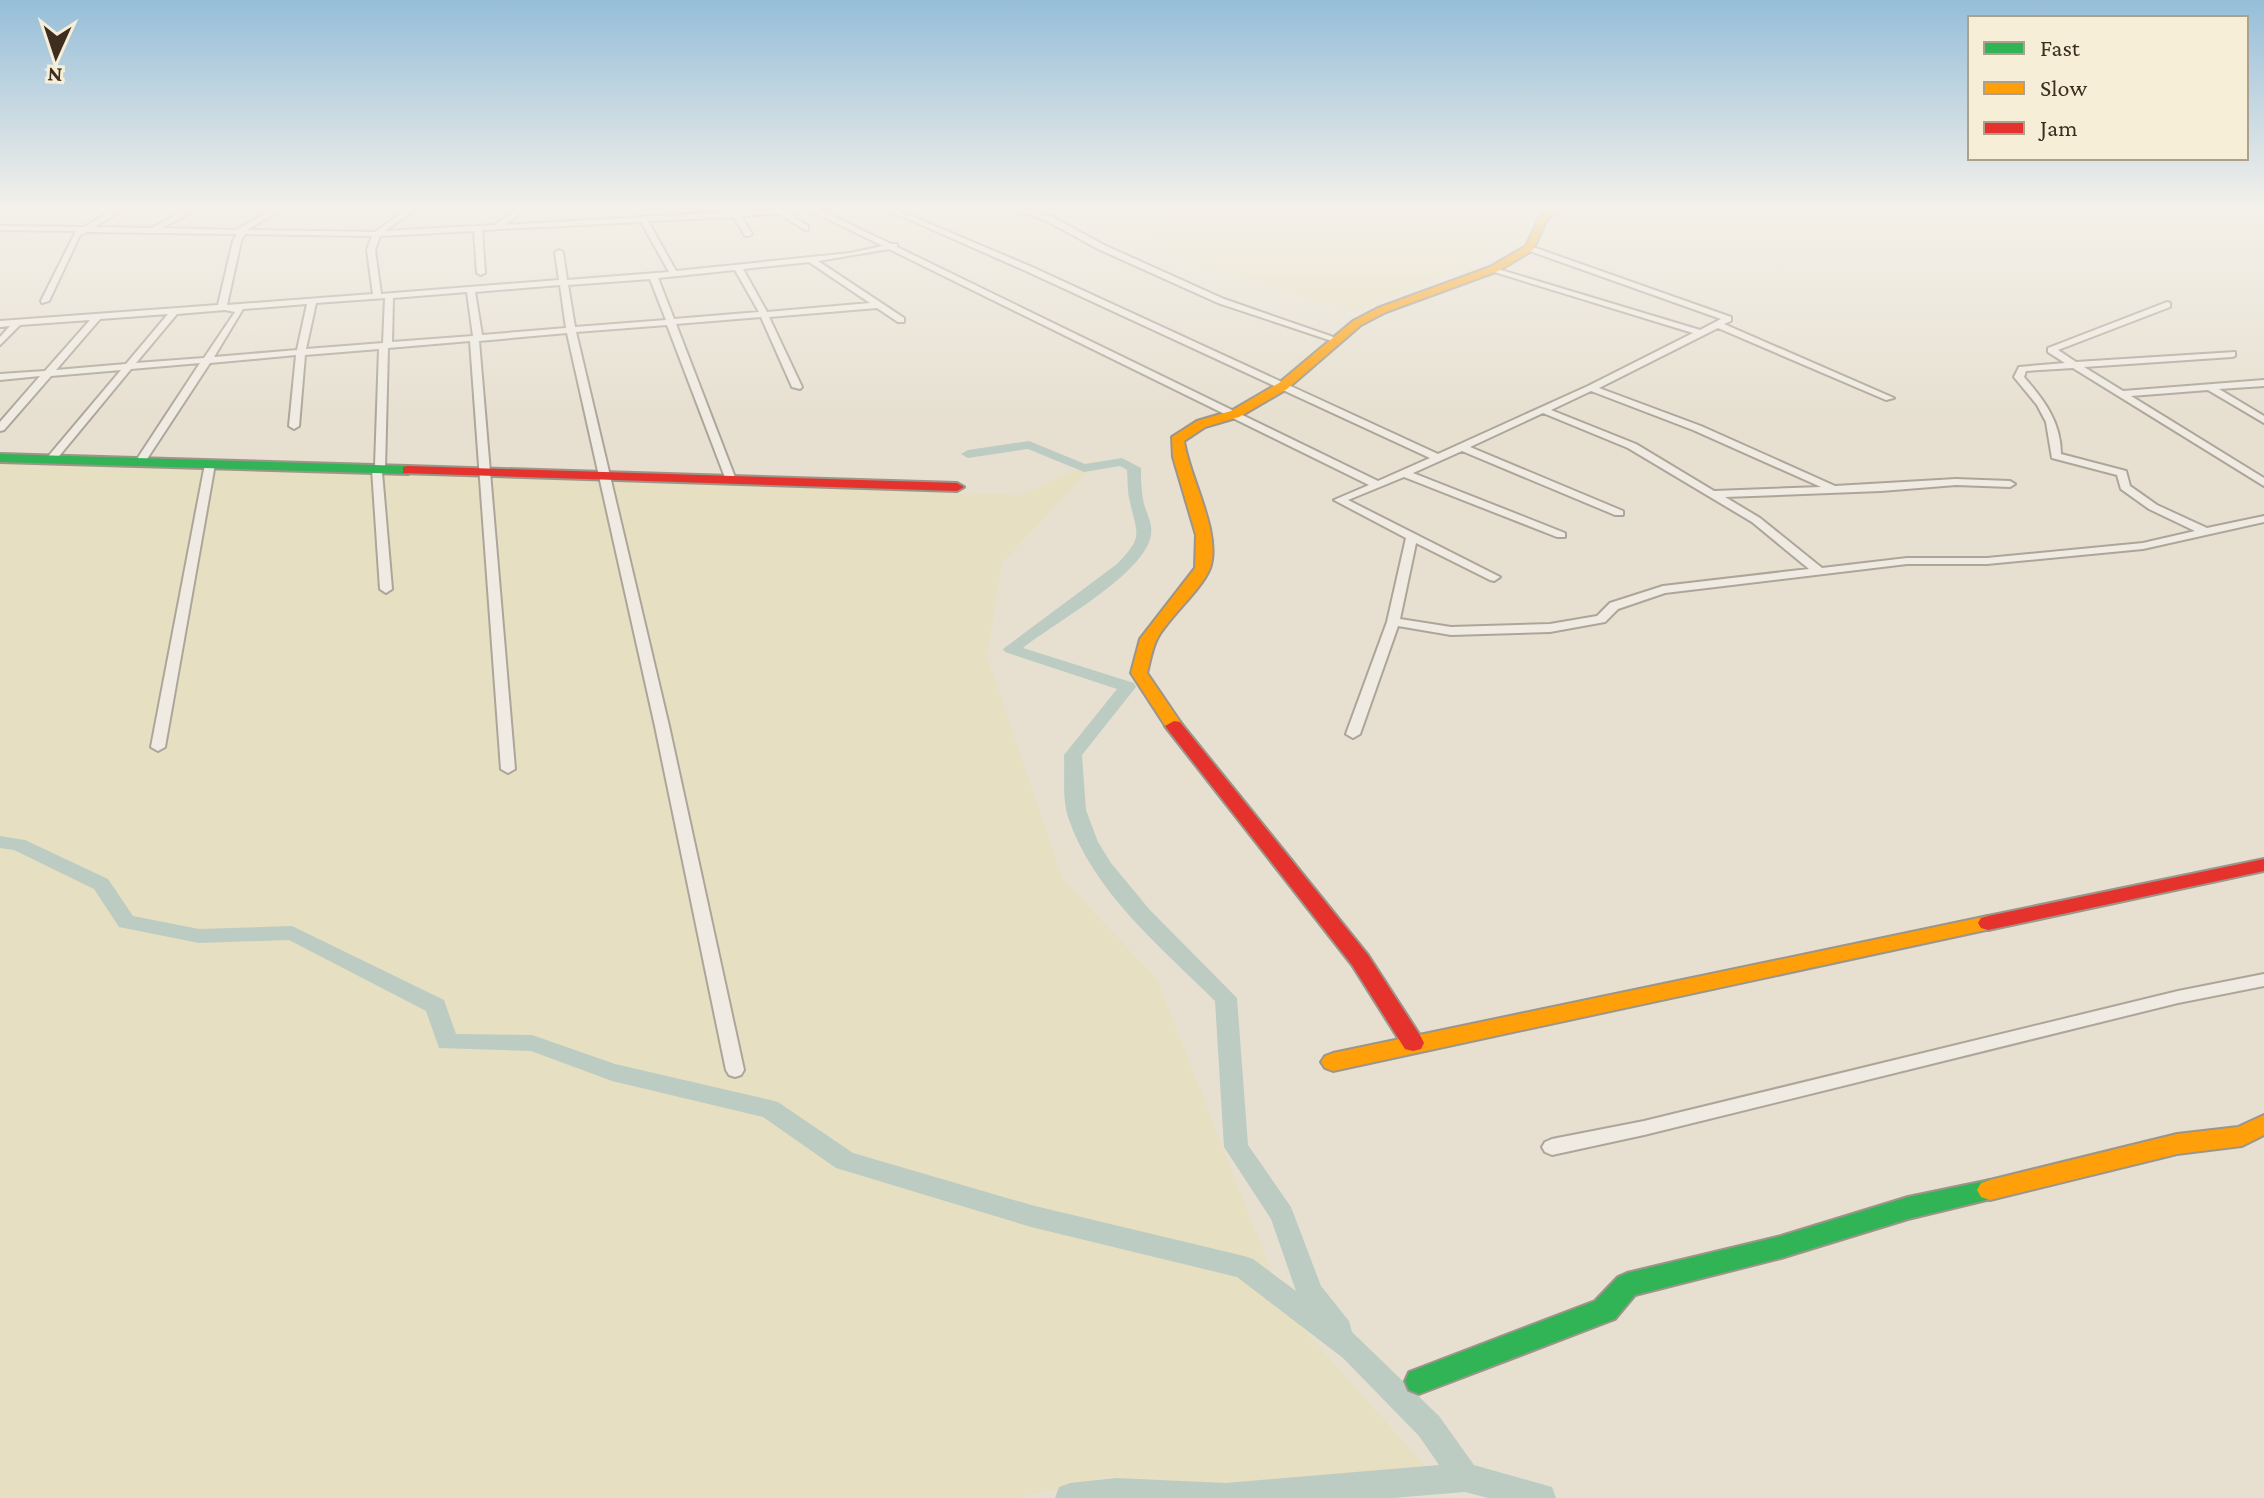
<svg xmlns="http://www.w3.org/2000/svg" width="2264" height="1498" viewBox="0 0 2264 1498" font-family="'Crimson Pro',serif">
<rect width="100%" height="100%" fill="#e7e0d1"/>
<g fill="#e6dfc2">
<polygon points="1261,207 1537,207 1519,213 1517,236 1472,263 1355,312 1204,266 1149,239 1185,229 1166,215"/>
<polygon points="0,459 1020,495 1099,459 1002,563 987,656 1063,879 1157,979 1286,1309 1426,1467 1266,1494 1108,1477 1019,1498 0,1498"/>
</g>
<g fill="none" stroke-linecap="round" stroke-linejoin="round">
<path fill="#bcccc2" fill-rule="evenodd" d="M 1029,441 L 1085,464 L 1122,458 L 1141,468 C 1141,478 1141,489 1143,499 C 1145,512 1153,521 1151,535 C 1145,574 1054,623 1023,648 L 1134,683 L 1136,687 L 1082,755 L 1086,810 L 1098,842 L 1111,863 L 1149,909 L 1237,998 L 1248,1145 L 1291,1207 L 1321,1286 L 1349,1321 L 1352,1332 L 1439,1416 L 1474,1465 L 1552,1487 L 1556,1498 L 1488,1498 L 1465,1492 L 1393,1498 L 1055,1498 L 1059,1487 L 1070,1483 L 1116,1478 L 1226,1483 L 1439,1465 L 1419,1436 L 1343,1358 L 1237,1277 L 1031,1227 L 836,1168 L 763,1117 L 612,1081 L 531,1051 L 439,1048 L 426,1011 L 289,940 L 199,943 L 119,927 L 94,889 L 14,850 L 0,848 L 0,836 L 25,840 L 108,879 L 133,916 L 199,929 L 292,926 L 444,1000 L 456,1034 L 532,1035 L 615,1064 L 770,1100 L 778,1102 L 853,1153 L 1031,1205 L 1244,1256 L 1253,1259 L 1296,1291 L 1271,1219 L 1224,1147 L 1215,1001 C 1161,947 1093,892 1068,817 C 1062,797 1065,775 1064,755 L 1117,689 L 1005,652 L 1003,649 L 1117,564 C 1144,536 1137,535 1130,502 C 1127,491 1128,481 1127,470 L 1120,466 L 1084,472 L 1028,449 L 968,458 L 961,454 L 968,450 Z"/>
<defs>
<g id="street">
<path d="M 119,207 L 128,207 L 94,227 L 152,228 L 192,207 L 201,207 L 162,228 L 236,230 L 276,207 L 285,207 L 247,230 L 375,232 L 411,207 L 419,207 L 385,231 L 495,225 L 519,207 L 527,207 L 505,225 L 814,207 L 891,244 L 897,244 L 897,247 L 1378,481 L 1430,458 L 1026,271 L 881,207 L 890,207 L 1032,267 L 1438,454 L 1588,386 L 1693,333 L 1491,271 L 1491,267 L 1700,330 L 1721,319 L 1527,250 L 1526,248 L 1530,246 L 1731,317 L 1731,321 L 1724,324 L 1894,398 L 1886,400 L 1718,328 L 1599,388 L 1701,426 L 1835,486 L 1956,479 L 2010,481 L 2015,484 L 2010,487 L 1956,485 L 1881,491 L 1725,497 L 1760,518 L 1822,568 L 1907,558 L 1987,558 L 2143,543 L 2195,531 L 2149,509 L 2121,489 L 2117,475 L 2052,458 L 2046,422 L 2037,405 L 2014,377 L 2019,367 L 2065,363 L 2048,352 L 2048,348 L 2167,302 L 2170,303 L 2170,307 L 2058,350 L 2076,362 L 2235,352 L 2235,356 L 2232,357 L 2084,367 L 2123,391 L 2264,380 L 2264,386 L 2219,389 L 2264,416 L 2264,423 L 2208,390 L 2131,396 L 2264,478 L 2264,486 L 2073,368 L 2026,371 L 2024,377 C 2044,400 2061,422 2061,454 L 2126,471 L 2130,486 L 2157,505 L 2207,528 L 2264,516 L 2264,522 L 2143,549 L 1987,564 L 1907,564 L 1665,593 L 1618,609 L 1605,622 L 1550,632 L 1451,635 L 1398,626 L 1360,734 L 1353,738 L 1346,734 L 1387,622 L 1406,538 L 1334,500 L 1369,485 L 889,249 L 818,261 L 904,318 L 904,322 L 898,322 L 877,308 L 769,317 L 802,387 L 800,389 L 792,387 L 761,317 L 676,324 L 736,480 L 735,482 L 731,483 L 726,480 L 667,325 L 576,332 L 669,726 L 744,1070 L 741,1075 L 735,1077 L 729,1075 L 726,1070 L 655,726 L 567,333 L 479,341 L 515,769 L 508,773 L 501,769 L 470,341 L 388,348 L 385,469 L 382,472 L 392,589 L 386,593 L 380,589 L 372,469 L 375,466 L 379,349 L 305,355 L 299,426 L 294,429 L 289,426 L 296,355 L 210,363 L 145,462 L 140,465 L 135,462 L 200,363 L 131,369 L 55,461 L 51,462 L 46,459 L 121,370 L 51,376 L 4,430 L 0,431 L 0,422 L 40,376 L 0,380 L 0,374 L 45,371 L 90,320 L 20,325 L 0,345 L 0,337 L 10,326 L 0,327 L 0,321 L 218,305 L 233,241 L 237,234 L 87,232 L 80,235 L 49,301 L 42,303 L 41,301 L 76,231 L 0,230 L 0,226 L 84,227 ZM 809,210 L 883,246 L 850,253 L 676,271 L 648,221 L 734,217 L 745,236 L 748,236 L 752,234 L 741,216 L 779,214 L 805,230 L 808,230 L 808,226 L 787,213 ZM 641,222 L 669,272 L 567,280 L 563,252 L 559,250 L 555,252 L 559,280 L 381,294 L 375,250 L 380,236 L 474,231 L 477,273 L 481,275 L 485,273 L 482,230 ZM 245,234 L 372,236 L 367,250 L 373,294 L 227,305 L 241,241 ZM 809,262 L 870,303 L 767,312 L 743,269 ZM 735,270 L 759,312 L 674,319 L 658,278 ZM 650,279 L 666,320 L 575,327 L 568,285 ZM 560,285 L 566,328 L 482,335 L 475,292 ZM 467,292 L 473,336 L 392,342 L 393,298 ZM 385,298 L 383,343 L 306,349 L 316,303 ZM 307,304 L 297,350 L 214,357 L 243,309 ZM 225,310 L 235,312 L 204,358 L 136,363 L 177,314 ZM 168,314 L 126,364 L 56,370 L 100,319 ZM 1591,391 L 1693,430 L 1821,487 L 1714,491 L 1636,444 L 1551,410 ZM 1543,413 L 1628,448 L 1752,522 L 1809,569 L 1663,586 L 1610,603 L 1597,616 L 1550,624 L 1451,627 L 1400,619 L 1416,543 L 1490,580 L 1494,581 L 1500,577 L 1348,500 L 1404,477 L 1557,537 L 1565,537 L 1565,533 L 1413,473 L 1462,451 L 1615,515 L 1623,515 L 1623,511 L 1470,447 Z"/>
<polygon points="1006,207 1017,207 1053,217 1104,245 1224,299 1339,339 1332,341 1218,303 1098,249 1047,221"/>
<polygon points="210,461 215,464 165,747 158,751 151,747 205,464"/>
<polygon points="2264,974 2264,986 2178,1003 1644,1135 1552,1155 1545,1152 1542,1147 1545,1142 1552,1139 1644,1121 2178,991"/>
</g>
<g id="fast">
<polygon points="0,454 408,466 415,470 408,474 0,462"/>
<polygon points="1990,1180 1999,1183 2003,1190 1999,1197 1908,1219 1781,1258 1635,1295 1615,1319 1419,1394 1409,1390 1405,1381 1409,1372 1595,1301 1618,1277 1627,1273 1781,1236 1908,1197"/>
</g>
<g id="slow">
<path d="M 1553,207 L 1564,207 L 1547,219 L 1533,250 L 1498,271 L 1386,312 L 1361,325 L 1287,389 L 1239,417 L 1205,427 L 1184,441 C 1189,477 1222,533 1210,568 C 1202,589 1170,616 1158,637 C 1152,647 1150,662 1147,673 L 1183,726 L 1174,731 L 1168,730 L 1131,673 L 1140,639 L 1195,568 L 1196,535 L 1173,457 L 1172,437 L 1197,421 L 1231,411 L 1279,383 L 1353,321 L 1378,308 L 1490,267 L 1526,246 L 1540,216 Z"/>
<polygon points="1988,916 1995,918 1998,923 1995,928 1333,1071 1325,1068 1321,1062 1325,1056 1333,1053"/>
<polygon points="2264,1115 2264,1135 2242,1146 2177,1154 1990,1200 1981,1197 1977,1190 1981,1183 1990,1180 2177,1134 2238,1127"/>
</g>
<g id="jam">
<polygon points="408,466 957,483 964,487 957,491 403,473 403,467"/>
<polygon points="1174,721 1180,722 1368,955 1421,1037 1424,1043 1421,1049 1413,1051 1405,1049 1352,965 1168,730 1165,726"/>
<polygon points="2264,859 2264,871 1988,930 1981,928 1978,923 1981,918 1988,916"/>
</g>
</defs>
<use href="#street" stroke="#ada599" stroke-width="4"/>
<use href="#fast" stroke="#9c958a" stroke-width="4"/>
<use href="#slow" stroke="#9c958a" stroke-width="4"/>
<use href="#jam" stroke="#9c958a" stroke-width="4"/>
<use href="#street" fill="#efebe3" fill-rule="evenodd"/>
<use href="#fast" fill="#30b455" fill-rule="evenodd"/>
<use href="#slow" fill="#ff9f0a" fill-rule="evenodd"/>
<use href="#jam" fill="#e5322d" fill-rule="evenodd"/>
</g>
<linearGradient id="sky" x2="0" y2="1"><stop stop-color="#96bed9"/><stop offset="0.5" stop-color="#f4f1ea"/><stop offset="1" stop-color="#f4f1ea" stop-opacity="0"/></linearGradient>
<rect width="2264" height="416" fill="url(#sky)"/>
<rect x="1968" y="16" width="280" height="144" fill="#f7eed8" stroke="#ada18e" stroke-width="2"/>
<rect x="1984" y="42" width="40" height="12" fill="#30b455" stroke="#ada18e" stroke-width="2"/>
<text x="2040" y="56" font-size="24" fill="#3d2e20">Fast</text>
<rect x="1984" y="82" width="40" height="12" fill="#ff9f0a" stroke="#ada18e" stroke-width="2"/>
<text x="2040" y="96" font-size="24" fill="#3d2e20">Slow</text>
<rect x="1984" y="122" width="40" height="12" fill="#e5322d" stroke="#ada18e" stroke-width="2"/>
<text x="2040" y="136" font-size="24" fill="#3d2e20">Jam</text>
<g transform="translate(56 56) rotate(183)" stroke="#f7eed8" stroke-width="6" paint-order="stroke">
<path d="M0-6L14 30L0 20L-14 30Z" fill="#3d2e20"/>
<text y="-12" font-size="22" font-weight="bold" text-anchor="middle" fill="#3d2e20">N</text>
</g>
</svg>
